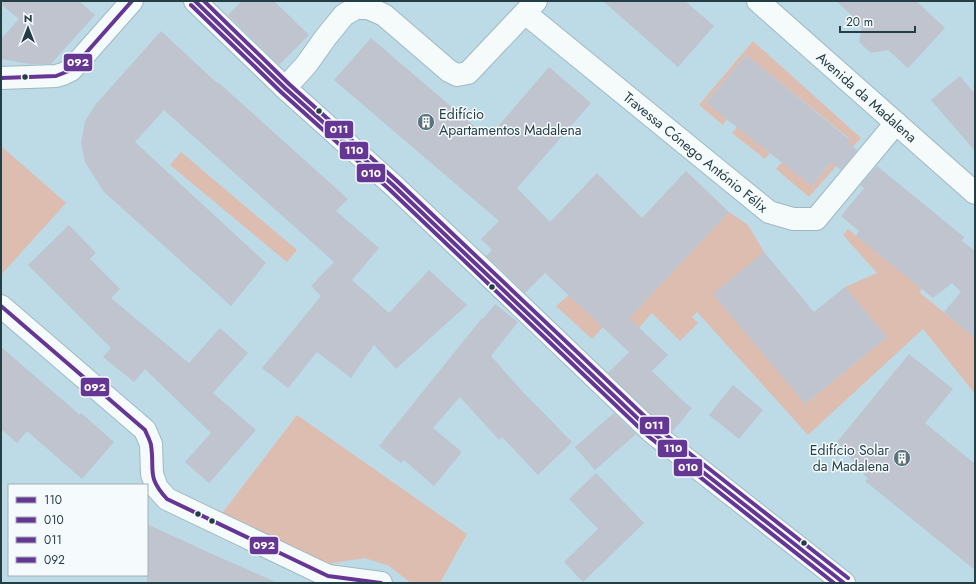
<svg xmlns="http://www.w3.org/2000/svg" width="976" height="584" viewBox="0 0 976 584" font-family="Jost,sans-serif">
<rect width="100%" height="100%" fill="#bcdbe6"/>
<g fill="#debdb1">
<polygon points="753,41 861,138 809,197 776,169 782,162 812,186 850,139 746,55 706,103 727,119 723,125 699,105"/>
<polygon points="737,127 770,153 765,159 732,133"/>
<polygon points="1,146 66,203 1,275"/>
<polygon points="181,152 297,250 287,262 170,165"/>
<polygon points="729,212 748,225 764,252 807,397 810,400 887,337 845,287 877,273 843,235 848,229 922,289 919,292 975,338 975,394 923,329 808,435 697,312 692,317 698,323 680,341 652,313 624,345 612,336"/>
<polygon points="569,295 603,327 592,339 556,306"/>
<polygon points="297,415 467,534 440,583 411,583 389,566 365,558 321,565 220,516"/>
</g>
<g fill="#bfc4cf">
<polygon points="1,1 79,1 95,15 51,64 30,64 1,59 1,39 19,19 1,4"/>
<polygon points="242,1 274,1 309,35 279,65 228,15"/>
<polygon points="603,1 685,1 714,26 678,67"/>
<polygon points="836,1 916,1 945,28 908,68 888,50 871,53 859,42 862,25"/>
<polygon points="161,31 217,83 218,82 348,199 336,211 379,248 352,280 389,313 429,270 467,305 396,369 374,345 351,378 317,352 288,388 262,368 321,296 311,286 334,262 164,110 135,142 266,263 231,306 104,192 85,162 81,143 85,121 96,104"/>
<polygon points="371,38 488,138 549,67 591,103 517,188 550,222 597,173 642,218 686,171 729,212 629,318 668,355 652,371 683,401 692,408 672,432 660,423 608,373 629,352 545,273 525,293 486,256 492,250 481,239 499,221 334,80"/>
<polygon points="746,55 850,140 848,142 857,150 841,170 831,162 812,186 706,103"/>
<polygon points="960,76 975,94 975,151 931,100"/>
<polygon points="877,166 964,237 962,241 975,251 975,338 944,312 961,292 952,283 933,298 856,236 859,231 841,216 864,188 860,185"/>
<polygon points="69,225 96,253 90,259 120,289 111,298 189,363 220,328 248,353 213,393 256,430 209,483 185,462 211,433 145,369 134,382 103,357 111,348 28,265"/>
<polygon points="764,252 814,312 845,287 887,337 805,404 713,294"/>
<polygon points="495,304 518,322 491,356 523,392 572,442 538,475 502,437 499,440 460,397 433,428 462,452 434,486 404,460 401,463 379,446 482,318 483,319"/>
<polygon points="1,347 80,415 81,413 114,442 82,479 27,431 17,443 1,429"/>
<polygon points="909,354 953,389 925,423 975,464 975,570 865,481 868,479 837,442"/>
<polygon points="733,385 763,410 739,439 709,415"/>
<polygon points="614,413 636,434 595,470 575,447"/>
<polygon points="596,473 644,523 583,582 564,562 598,529 569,499"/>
<polygon points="147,524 212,554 278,583 147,583"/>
</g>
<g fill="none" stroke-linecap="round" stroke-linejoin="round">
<defs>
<g id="minor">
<path id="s1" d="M 525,13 L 769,212 L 793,219 L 816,219 L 896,123"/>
<polyline points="1,78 56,76 63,74 71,70 132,1"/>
<polyline points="285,88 306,65 326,37 344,15 356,8 368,8 384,15 449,71 457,75 468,73 536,1"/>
<polyline points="1,306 145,430 151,444 152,474 157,488 167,499 328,576 381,583"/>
</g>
<g id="tertiary">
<polyline points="195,1 285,88 393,185 481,268 652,432 844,583"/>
<path id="s2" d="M 758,1 L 975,193"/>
</g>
</defs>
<use href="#minor" stroke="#a0b9c1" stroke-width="24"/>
<use href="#tertiary" stroke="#a0b9c1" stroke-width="24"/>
<use href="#minor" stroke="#f5fafb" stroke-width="22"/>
<use href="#tertiary" stroke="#f5fafb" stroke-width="22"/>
<defs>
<polyline id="bus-1" points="195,1 285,88 393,185 652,432 844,583"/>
<polyline id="bus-2" points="191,5 281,92 389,189 648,436 834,583"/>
<polyline id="bus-3" points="204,1 289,84 397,181 656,427 848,578"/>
<g id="bus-4">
<polyline points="1,78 56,76 71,70 132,1"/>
<path d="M 1,306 L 145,430 C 147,435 150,440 151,445 C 155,471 146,476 167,499 L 328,576 L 381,583"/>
</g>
</defs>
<use href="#bus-1" stroke="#f5fbfd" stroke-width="7"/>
<use href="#bus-2" stroke="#f5fbfd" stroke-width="7"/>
<use href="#bus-3" stroke="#f5fbfd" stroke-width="7"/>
<use href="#bus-4" stroke="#f5fbfd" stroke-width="7"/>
<use href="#bus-1" stroke="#663695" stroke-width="4"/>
<use href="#bus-2" stroke="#663695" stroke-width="4"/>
<use href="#bus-3" stroke="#663695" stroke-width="4"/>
<use href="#bus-4" stroke="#663695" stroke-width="4"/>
</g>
<defs>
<symbol id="building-disc" viewBox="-11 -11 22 22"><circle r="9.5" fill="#5a747d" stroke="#f5fbfd"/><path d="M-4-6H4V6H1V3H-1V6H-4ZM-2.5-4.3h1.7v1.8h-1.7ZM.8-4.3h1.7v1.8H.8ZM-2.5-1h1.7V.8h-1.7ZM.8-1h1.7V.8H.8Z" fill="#fff"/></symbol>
</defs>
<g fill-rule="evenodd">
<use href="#building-disc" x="416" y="112" width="20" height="20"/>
<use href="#building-disc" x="892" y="448" width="20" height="20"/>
</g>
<g fill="#253d45" stroke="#f5fbfd" stroke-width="1.5">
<circle cx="25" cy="77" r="3.5"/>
<circle cx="319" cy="111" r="3.5"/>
<circle cx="492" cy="287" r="3.5"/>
<circle cx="198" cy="514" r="3.5"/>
<circle cx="212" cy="521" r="3.5"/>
<circle cx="804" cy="543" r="3.5"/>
</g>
<g text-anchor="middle" stroke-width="3" stroke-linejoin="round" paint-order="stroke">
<g font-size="14" fill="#253d45" stroke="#f5fbfd">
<text dy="5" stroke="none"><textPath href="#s2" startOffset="145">Avenida da Madalena</textPath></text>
<text dy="5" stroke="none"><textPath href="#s1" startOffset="220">Travessa Cónego António Félix</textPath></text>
</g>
<g font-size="14" fill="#253d45" stroke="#f5fbfd" text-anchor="start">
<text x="439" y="119">Edifício<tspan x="439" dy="16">Apartamentos Madalena</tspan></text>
<text x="889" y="455" text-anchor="end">Edifício Solar<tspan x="889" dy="16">da Madalena</tspan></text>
</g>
</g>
<g stroke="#f5fbfd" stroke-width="1.5">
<rect x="63" y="53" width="30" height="19" rx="4" fill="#663695"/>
<rect x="324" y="120" width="30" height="19" rx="4" fill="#663695"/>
<rect x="339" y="141" width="30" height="19" rx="4" fill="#663695"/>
<rect x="356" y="163" width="30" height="20" rx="4" fill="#663695"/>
<rect x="80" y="377" width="30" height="20" rx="4" fill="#663695"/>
<rect x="639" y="416" width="31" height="19" rx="4" fill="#663695"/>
<rect x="657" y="439" width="31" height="19" rx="4" fill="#663695"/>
<rect x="673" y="458" width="30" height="19" rx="4" fill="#663695"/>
<rect x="249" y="536" width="30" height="19" rx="4" fill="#663695"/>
</g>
<g font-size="11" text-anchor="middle" font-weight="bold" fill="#fff">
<text x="78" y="66">092</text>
<text x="339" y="133">011</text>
<text x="354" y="154">110</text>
<text x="371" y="177">010</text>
<text x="95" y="391">092</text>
<text x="654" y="429">011</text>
<text x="673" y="452">110</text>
<text x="688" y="471">010</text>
<text x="264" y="549">092</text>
</g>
<rect width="976" height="584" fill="none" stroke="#253d45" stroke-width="4"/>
<rect x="8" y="484" width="140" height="92" fill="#f5fbfd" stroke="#a2afb3"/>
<rect x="16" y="497" width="20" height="6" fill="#663695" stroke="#a2afb3"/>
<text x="44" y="504" font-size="12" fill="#253d45">110</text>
<rect x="16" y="517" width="20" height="6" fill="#663695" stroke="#a2afb3"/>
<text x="44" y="524" font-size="12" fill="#253d45">010</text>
<rect x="16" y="537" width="20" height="6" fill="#663695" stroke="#a2afb3"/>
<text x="44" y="544" font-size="12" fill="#253d45">011</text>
<rect x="16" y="557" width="20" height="6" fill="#663695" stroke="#a2afb3"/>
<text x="44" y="564" font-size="12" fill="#253d45">092</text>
<g transform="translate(28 28)" stroke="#f5fbfd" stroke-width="3" paint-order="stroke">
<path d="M0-3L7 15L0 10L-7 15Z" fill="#253d45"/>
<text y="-6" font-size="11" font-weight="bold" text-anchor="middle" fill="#253d45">N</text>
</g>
<path d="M840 26v6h75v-6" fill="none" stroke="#253d45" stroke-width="2"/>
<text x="846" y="26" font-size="12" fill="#253d45" stroke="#f5fbfd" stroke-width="3" paint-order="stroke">20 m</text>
</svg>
